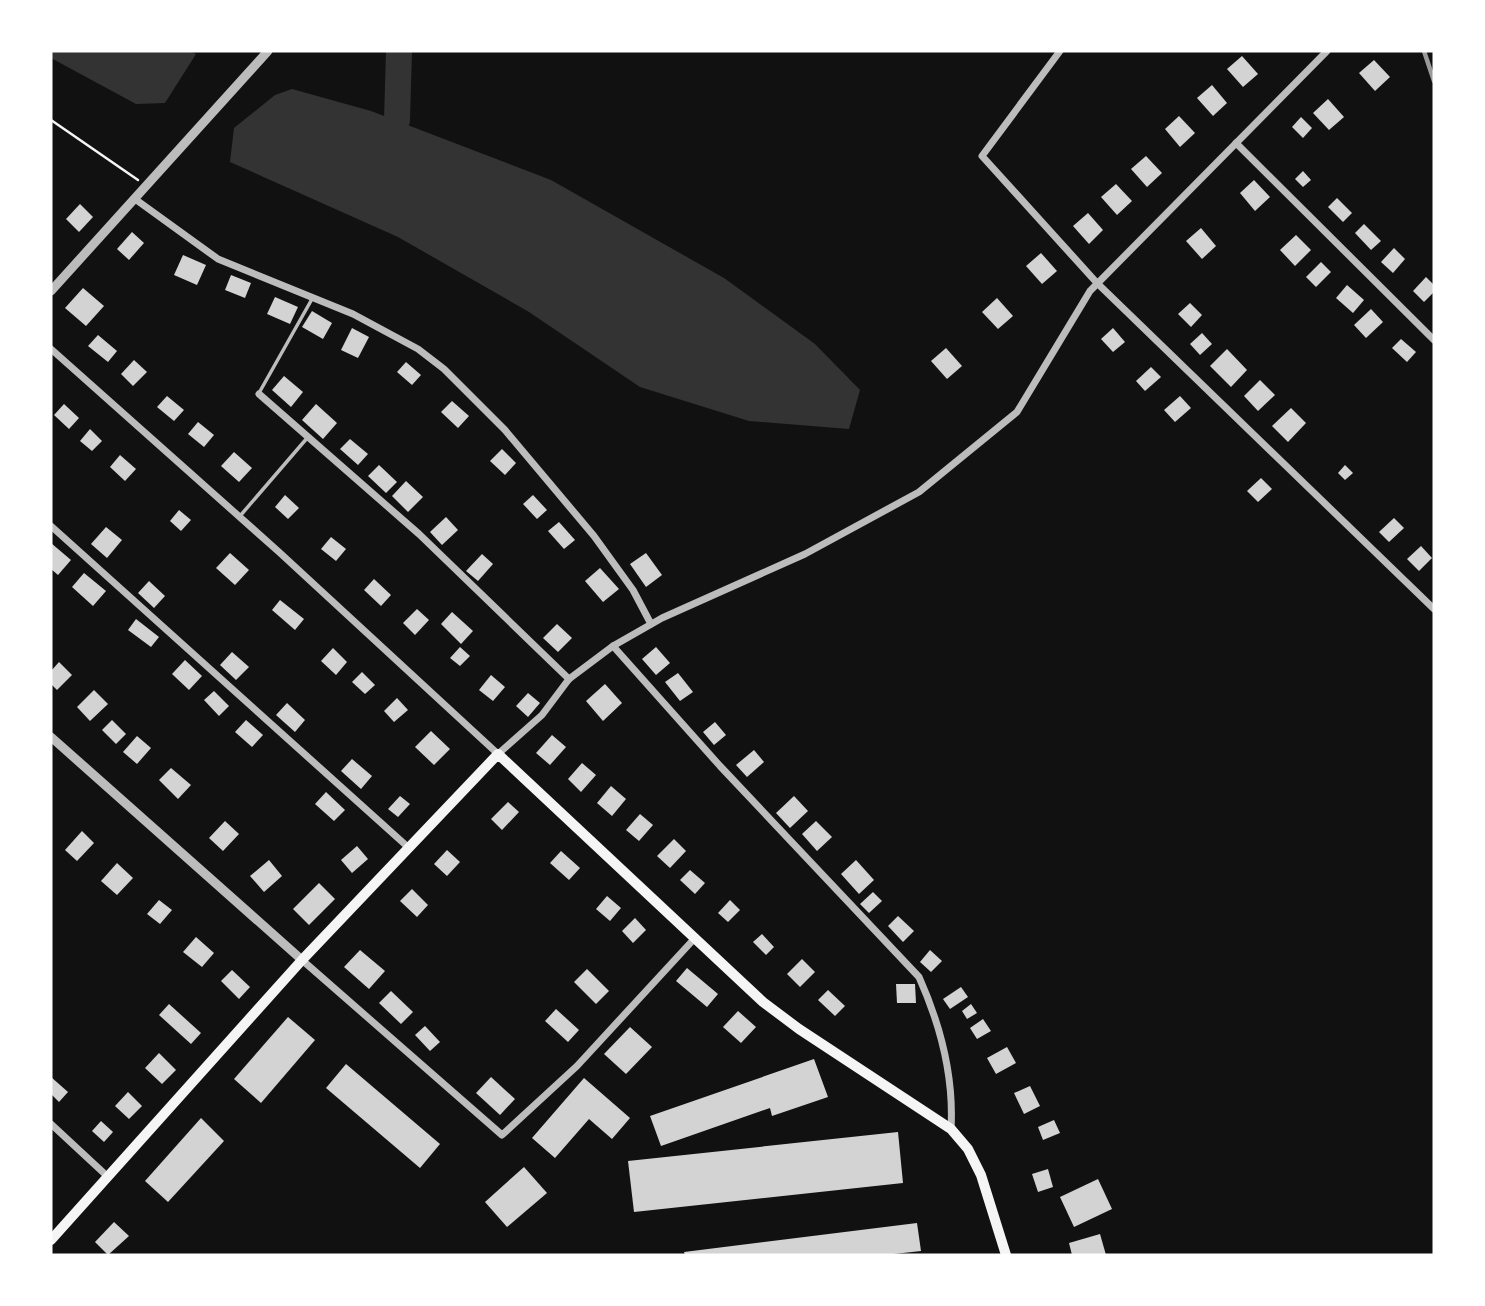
<svg xmlns="http://www.w3.org/2000/svg" width="1485" height="1306" viewBox="0 0 1485 1306" font-family="'Open Sans',sans-serif">
<rect width="100%" height="100%" fill="#111"/>
<g fill="#333">
<polygon points="51,51 189,51 196,54 165,103 136,104 51,58"/>
<polygon points="292,89 371,111 551,180 724,278 815,344 860,390 849,429 749,421 640,387 529,312 398,237 230,162 234,128 275,95"/>
</g>
<g fill="none" stroke-linecap="round" stroke-linejoin="round">
<polyline stroke="#333" stroke-width="26" points="397,120 399,51"/>
</g>
<g fill="#d3d3d3">
<polygon points="1242,56 1258,74 1243,87 1227,69"/>
<polygon points="1374,60 1390,77 1375,91 1359,73"/>
<polygon points="1212,85 1227,103 1213,116 1197,98"/>
<polygon points="1328,99 1344,117 1329,130 1313,113"/>
<polygon points="1179,116 1195,133 1180,147 1165,129"/>
<polygon points="1301,117 1312,128 1303,138 1292,127"/>
<polygon points="1146,156 1162,173 1147,187 1131,169"/>
<polygon points="1303,171 1311,180 1303,187 1295,179"/>
<polygon points="1254,180 1270,197 1255,211 1240,193"/>
<polygon points="1116,184 1132,201 1117,215 1101,197"/>
<polygon points="1337,198 1352,213 1343,222 1328,207"/>
<polygon points="80,204 93,217 79,232 66,219"/>
<polygon points="1088,213 1103,230 1089,244 1073,226"/>
<polygon points="1364,224 1381,241 1371,250 1355,233"/>
<polygon points="1201,228 1216,246 1202,259 1186,241"/>
<polygon points="132,232 144,243 129,260 117,249"/>
<polygon points="1296,235 1311,250 1295,266 1280,250"/>
<polygon points="1394,248 1405,259 1393,273 1381,262"/>
<polygon points="1041,253 1057,271 1042,284 1026,266"/>
<polygon points="183,255 206,265 197,285 174,275"/>
<polygon points="1321,262 1331,272 1316,287 1306,277"/>
<polygon points="231,275 251,283 245,298 225,290"/>
<polygon points="1426,277 1434,285 1434,292 1424,302 1413,291"/>
<polygon points="1347,285 1364,300 1353,313 1336,298"/>
<polygon points="83,288 104,306 86,326 65,308"/>
<polygon points="275,297 298,307 290,324 267,314"/>
<polygon points="997,298 1013,316 998,329 982,312"/>
<polygon points="1190,303 1202,315 1191,327 1178,314"/>
<polygon points="1371,309 1383,322 1366,338 1354,325"/>
<polygon points="312,311 332,323 323,339 302,327"/>
<polygon points="352,328 369,337 358,358 341,350"/>
<polygon points="1113,328 1125,342 1113,352 1101,339"/>
<polygon points="1202,333 1212,344 1200,355 1190,344"/>
<polygon points="98,335 117,351 108,362 88,346"/>
<polygon points="1401,339 1416,352 1407,362 1392,348"/>
<polygon points="946,348 962,366 947,379 931,361"/>
<polygon points="1227,349 1247,370 1231,387 1210,366"/>
<polygon points="134,360 147,372 133,386 121,374"/>
<polygon points="406,362 421,375 412,385 397,372"/>
<polygon points="1151,367 1161,377 1145,391 1136,381"/>
<polygon points="284,376 303,392 291,407 272,390"/>
<polygon points="1260,380 1275,395 1258,411 1244,396"/>
<polygon points="167,396 184,410 174,421 157,407"/>
<polygon points="1180,396 1191,408 1175,422 1164,410"/>
<polygon points="452,401 469,416 458,428 441,412"/>
<polygon points="64,404 79,418 69,429 54,415"/>
<polygon points="316,404 337,423 323,439 302,420"/>
<polygon points="1291,408 1306,423 1288,442 1272,426"/>
<polygon points="198,422 214,435 204,447 188,434"/>
<polygon points="90,429 102,441 92,451 80,441"/>
<polygon points="350,439 368,454 358,465 340,449"/>
<polygon points="502,449 516,463 505,475 490,461"/>
<polygon points="234,452 252,468 239,482 221,466"/>
<polygon points="120,455 136,469 125,481 110,467"/>
<polygon points="379,465 397,482 386,493 368,476"/>
<polygon points="1345,465 1353,473 1345,480 1338,473"/>
<polygon points="1261,478 1272,489 1258,502 1247,491"/>
<polygon points="406,481 423,497 408,512 392,496"/>
<polygon points="285,495 299,508 288,519 275,507"/>
<polygon points="533,495 547,510 537,519 523,504"/>
<polygon points="179,510 191,520 181,531 170,521"/>
<polygon points="446,517 458,530 442,545 430,532"/>
<polygon points="1394,518 1404,528 1389,542 1379,532"/>
<polygon points="559,522 575,540 564,549 548,531"/>
<polygon points="106,527 122,540 107,558 91,544"/>
<polygon points="331,537 346,549 336,561 321,549"/>
<polygon points="51,543 71,560 58,575 51,569"/>
<polygon points="1421,546 1432,558 1419,571 1407,559"/>
<polygon points="230,553 249,570 235,585 216,568"/>
<polygon points="646,553 662,575 646,587 630,564"/>
<polygon points="482,554 493,564 478,581 466,571"/>
<polygon points="600,568 619,589 603,602 585,581"/>
<polygon points="84,573 106,591 93,606 72,587"/>
<polygon points="374,579 391,595 381,606 364,590"/>
<polygon points="149,581 165,596 154,608 138,593"/>
<polygon points="280,600 304,619 295,630 272,610"/>
<polygon points="417,609 429,620 415,635 403,623"/>
<polygon points="452,612 473,631 461,644 441,624"/>
<polygon points="136,619 159,637 151,647 128,630"/>
<polygon points="557,624 572,638 558,652 543,638"/>
<polygon points="460,647 470,656 460,666 450,658"/>
<polygon points="656,647 670,663 656,675 642,659"/>
<polygon points="333,648 347,662 336,675 321,661"/>
<polygon points="232,652 249,667 236,680 220,665"/>
<polygon points="185,660 202,676 189,690 172,674"/>
<polygon points="59,662 72,675 57,690 51,684 51,671"/>
<polygon points="362,672 375,685 365,694 352,682"/>
<polygon points="678,673 693,692 680,701 665,682"/>
<polygon points="491,675 505,687 493,701 479,690"/>
<polygon points="605,684 622,703 603,721 586,701"/>
<polygon points="94,690 108,704 90,721 77,707"/>
<polygon points="214,691 229,706 219,716 204,700"/>
<polygon points="528,693 540,703 528,717 516,706"/>
<polygon points="397,698 408,710 394,722 384,711"/>
<polygon points="287,703 305,720 295,732 276,715"/>
<polygon points="112,720 126,734 116,744 102,730"/>
<polygon points="246,720 263,735 252,747 235,732"/>
<polygon points="715,722 726,735 714,745 703,732"/>
<polygon points="431,731 450,749 434,765 415,747"/>
<polygon points="552,735 566,747 550,765 536,753"/>
<polygon points="137,736 151,748 137,764 123,752"/>
<polygon points="754,750 764,762 747,777 736,765"/>
<polygon points="352,759 372,776 361,789 341,771"/>
<polygon points="582,763 596,775 581,792 568,779"/>
<polygon points="171,768 191,785 178,799 159,780"/>
<polygon points="611,786 626,799 612,816 597,803"/>
<polygon points="326,792 345,810 334,821 315,804"/>
<polygon points="400,796 410,804 398,817 388,809"/>
<polygon points="794,796 808,811 790,828 776,813"/>
<polygon points="508,802 519,812 502,830 491,819"/>
<polygon points="640,814 653,825 639,841 626,830"/>
<polygon points="225,821 239,834 223,851 209,838"/>
<polygon points="816,821 832,837 817,851 802,834"/>
<polygon points="82,831 94,843 77,861 65,850"/>
<polygon points="674,839 686,851 670,868 657,856"/>
<polygon points="357,846 368,859 352,873 341,860"/>
<polygon points="447,850 460,862 447,876 434,864"/>
<polygon points="561,851 580,868 569,880 550,863"/>
<polygon points="269,860 282,876 264,892 250,876"/>
<polygon points="856,860 874,880 859,894 841,874"/>
<polygon points="117,863 133,878 117,895 101,881"/>
<polygon points="690,870 705,883 695,894 680,880"/>
<polygon points="319,883 335,899 309,925 293,909"/>
<polygon points="412,889 428,905 417,917 400,901"/>
<polygon points="873,892 882,901 869,913 860,904"/>
<polygon points="607,896 621,908 610,921 596,909"/>
<polygon points="159,900 172,910 160,924 147,914"/>
<polygon points="730,900 740,910 728,922 718,913"/>
<polygon points="898,916 914,931 903,942 888,926"/>
<polygon points="635,918 646,930 633,943 622,931"/>
<polygon points="762,934 774,947 766,955 753,942"/>
<polygon points="196,937 214,953 202,967 183,952"/>
<polygon points="360,950 385,971 369,989 344,967"/>
<polygon points="930,950 942,961 931,972 920,962"/>
<polygon points="802,959 815,972 800,987 787,974"/>
<polygon points="687,968 718,994 707,1007 676,981"/>
<polygon points="587,969 609,991 596,1004 574,982"/>
<polygon points="232,970 250,987 239,999 221,981"/>
<polygon points="896,984 915,984 916,1003 897,1003"/>
<polygon points="961,987 968,997 950,1009 943,999"/>
<polygon points="828,990 845,1006 835,1016 818,1000"/>
<polygon points="391,991 413,1012 401,1024 379,1003"/>
<polygon points="169,1004 201,1033 191,1044 159,1015"/>
<polygon points="971,1004 977,1013 967,1019 962,1011"/>
<polygon points="556,1009 579,1030 568,1042 545,1021"/>
<polygon points="738,1011 756,1027 741,1043 723,1027"/>
<polygon points="288,1017 315,1040 261,1103 234,1079"/>
<polygon points="983,1019 991,1031 977,1039 970,1028"/>
<polygon points="425,1026 440,1042 430,1051 415,1035"/>
<polygon points="630,1027 652,1047 626,1074 604,1054"/>
<polygon points="1007,1047 1016,1063 996,1074 987,1058"/>
<polygon points="159,1053 176,1070 162,1084 145,1068"/>
<polygon points="814,1059 828,1097 772,1116 770,1108 661,1146 650,1116"/>
<polygon points="346,1064 440,1144 420,1168 326,1088"/>
<polygon points="51,1077 68,1092 59,1102 51,1094"/>
<polygon points="491,1077 515,1099 500,1115 476,1093"/>
<polygon points="584,1078 630,1118 612,1139 589,1119 555,1158 532,1138"/>
<polygon points="1030,1086 1040,1106 1024,1114 1014,1093"/>
<polygon points="128,1092 142,1106 129,1119 115,1106"/>
<polygon points="201,1118 224,1141 168,1202 145,1181"/>
<polygon points="1054,1120 1060,1133 1043,1140 1038,1127"/>
<polygon points="101,1121 113,1132 104,1142 92,1131"/>
<polygon points="898,1132 903,1183 634,1212 628,1161"/>
<polygon points="524,1167 547,1193 507,1227 485,1202"/>
<polygon points="1048,1169 1053,1187 1038,1192 1032,1174"/>
<polygon points="1098,1179 1112,1209 1074,1227 1060,1197"/>
<polygon points="114,1222 129,1236 108,1255 95,1242"/>
<polygon points="917,1223 921,1251 885,1255 685,1255 684,1252"/>
<polygon points="1100,1234 1106,1255 1072,1255 1069,1243"/>
</g>
<g fill="none" stroke-linecap="round" stroke-linejoin="round">
<polyline stroke="#f5f5f5" stroke-width="2.5" points="51,120 138,180"/>
<g stroke="#bcbcbc" stroke-width="3.5">
<polyline points="259,393 312,299"/>
<polyline points="240,516 308,437"/>
</g>
<g stroke="#bcbcbc" stroke-width="7">
<polyline points="1060,51 982,156 1097,283 1434,609"/>
<polyline points="1236,143 1434,340"/>
<polyline points="135,199 218,259 353,314 418,349 444,369 505,430 594,536 633,590 651,624"/>
<polyline points="51,349 279,552 498,754 542,715 569,679 613,646 662,618 805,554 919,492 1017,412 1090,291 1327,51"/>
<polyline points="259,394 419,534 569,679"/>
<polyline points="51,526 409,848"/>
<path d="M 613,646 L 720,766 L 919,977 C 940,1024 954,1077 951,1129"/>
<polyline points="302,960 502,1135 577,1066 694,939"/>
<polyline points="51,1124 107,1176"/>
</g>
<g stroke="#bcbcbc" stroke-width="9">
<polyline points="51,291 268,51"/>
<polyline points="51,737 302,960"/>
</g>
<polyline stroke="#f5f5f5" stroke-width="10" points="51,1240 302,960 498,754 763,1002 799,1029 951,1129 968,1149 981,1175 1006,1255"/>
<polyline stroke="#9a9a9a" stroke-width="4.5" points="1424,51 1434,81"/>
</g>
<rect width="1485" height="1306" fill="none" stroke="#ffffff" stroke-width="105"/>
</svg>
